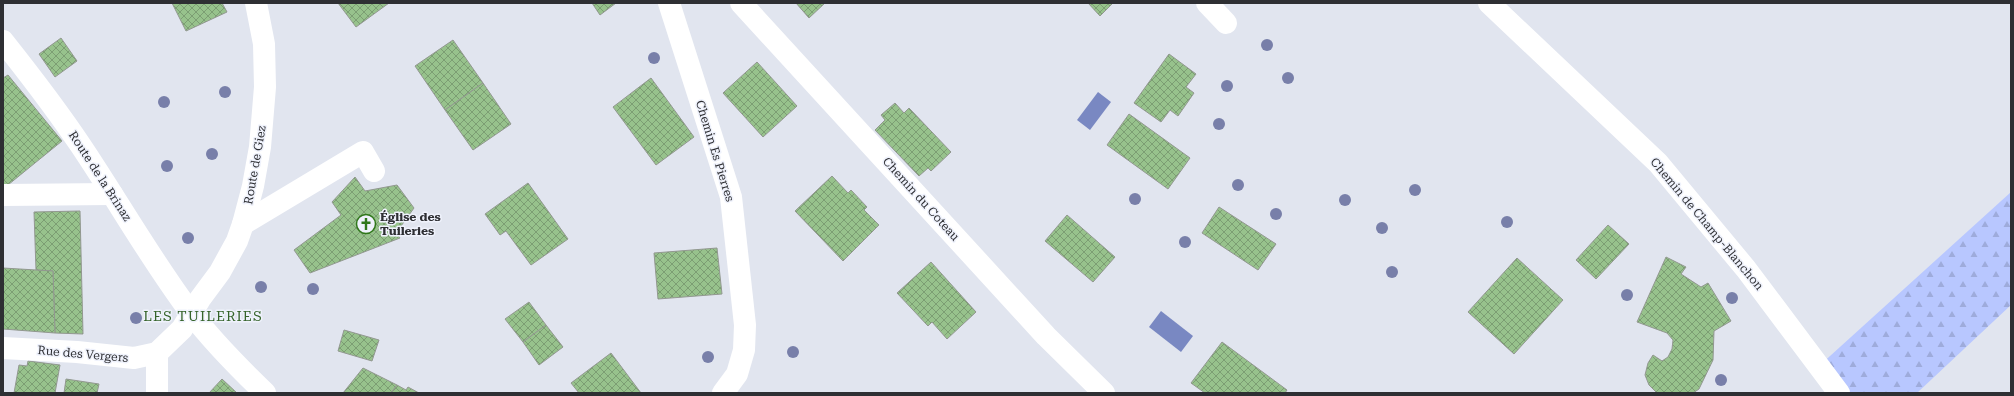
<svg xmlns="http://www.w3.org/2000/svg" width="2014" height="396" viewBox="0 0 2014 396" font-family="'Roboto Serif',serif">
<defs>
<pattern id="forest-firs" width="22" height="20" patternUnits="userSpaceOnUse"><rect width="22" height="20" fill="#b8c7ff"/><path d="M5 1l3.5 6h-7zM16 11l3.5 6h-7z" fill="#9eabdb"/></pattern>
<pattern id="building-cross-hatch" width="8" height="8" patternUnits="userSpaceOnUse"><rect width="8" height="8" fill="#97c28c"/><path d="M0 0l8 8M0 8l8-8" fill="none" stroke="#7c9e73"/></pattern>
</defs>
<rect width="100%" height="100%" fill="#e1e5ef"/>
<polygon fill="url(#forest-firs)" points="2011,192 2011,305 1917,393 1839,393 1819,366"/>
<g fill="#7988c2">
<polygon points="1098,92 1111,102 1090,130 1077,120"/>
<polygon points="1161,311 1193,336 1181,352 1149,327"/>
</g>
<g fill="url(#building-cross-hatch)" stroke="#929890">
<polygon points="172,3 222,3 227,12 186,31"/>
<polygon points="338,3 389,3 356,27"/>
<polygon points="592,3 616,3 600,15"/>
<polygon points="796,3 825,3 809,18"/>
<polygon points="1088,3 1113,3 1100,16"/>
<polygon points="61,38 77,61 55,77 39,54"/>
<polygon points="453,40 483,83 445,110 415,66"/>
<polygon points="1169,54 1196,74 1186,87 1194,93 1178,116 1170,110 1161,122 1134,103"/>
<polygon points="757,62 797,106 763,137 723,93"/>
<polygon points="8,75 62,141 3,189 3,78"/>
<polygon points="651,78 694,137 656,165 613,107"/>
<polygon points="483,83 511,124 473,150 445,110"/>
<polygon points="895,103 904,113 909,108 951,152 931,171 928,168 919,176 875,130 885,120 881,115"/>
<polygon points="1129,114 1190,158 1168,189 1107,145"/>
<polygon points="832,176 848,193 851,190 867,207 864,210 879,225 843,261 795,211"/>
<polygon points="355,177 365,191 397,185 414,208 396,233 400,238 310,273 294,250 341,215 332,202"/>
<polygon points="528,183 568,239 531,265 506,231 500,235 485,214"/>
<polygon points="1219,207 1276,244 1258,270 1202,233"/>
<polygon points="80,211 83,334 55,333 53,271 36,270 34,212"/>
<polygon points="1067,215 1115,257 1093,282 1045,241"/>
<polygon points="1608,225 1629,244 1596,279 1576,260"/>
<polygon points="717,248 722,294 658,299 654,253"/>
<polygon points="1666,257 1686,267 1681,274 1701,287 1708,283 1731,321 1714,331 1713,360 1699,389 1693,393 1657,393 1649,385 1645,375 1648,363 1653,355 1662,361 1668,357 1672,349 1673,340 1667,333 1637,322"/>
<polygon points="1517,258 1563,300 1514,354 1468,312"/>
<polygon points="931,262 976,312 947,339 932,322 928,326 897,293"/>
<polygon points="3,268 53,271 55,333 3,329"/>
<polygon points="529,302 546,325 523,342 505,319"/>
<polygon points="546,325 563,347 539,365 523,342"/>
<polygon points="344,330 379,340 372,361 338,351"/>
<polygon points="1222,342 1287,390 1285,393 1205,393 1191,383"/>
<polygon points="611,353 641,393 579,393 571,383"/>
<polygon points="28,361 60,365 55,393 14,393 19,365 27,366"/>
<polygon points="363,368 397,385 391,393 343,393"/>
<polygon points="66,379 99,384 97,393 64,393"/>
<polygon points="222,379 237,393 209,393"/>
<polygon points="397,385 406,390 408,387 419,393 391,393"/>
</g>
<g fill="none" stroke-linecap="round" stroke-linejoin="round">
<g stroke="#fff" stroke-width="22">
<polyline points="669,3 731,197 745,325 744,350 737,374 723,393"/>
<polyline points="741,3 1046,336 1104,393"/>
<polyline points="1207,3 1226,23"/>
<polyline points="1489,3 1658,163 1746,269 1839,393"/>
<path d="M 3,41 C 30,75 57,110 81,146 C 118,201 151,260 191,313 C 213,342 239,368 265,393"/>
<polyline points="3,195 112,194"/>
<polyline points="243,224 363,152 374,171"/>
<polyline points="3,348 77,352 134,358 157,353 182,329 200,299 220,272 237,241 243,224 253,186 260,147 265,87 264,44 256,3"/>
<polyline points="157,393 157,353"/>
</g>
</g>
<g fill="#787fa9">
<circle cx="1267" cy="45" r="6"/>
<circle cx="654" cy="58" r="6"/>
<circle cx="1288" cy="78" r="6"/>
<circle cx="1227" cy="86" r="6"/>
<circle cx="225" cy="92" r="6"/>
<circle cx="164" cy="102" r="6"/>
<circle cx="1219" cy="124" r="6"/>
<circle cx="212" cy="154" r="6"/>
<circle cx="167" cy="166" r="6"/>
<circle cx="1238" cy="185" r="6"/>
<circle cx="1415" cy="190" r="6"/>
<circle cx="1135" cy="199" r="6"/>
<circle cx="1345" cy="200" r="6"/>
<circle cx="1276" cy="214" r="6"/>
<circle cx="1507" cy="222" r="6"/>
<circle cx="1382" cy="228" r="6"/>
<circle cx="188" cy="238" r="6"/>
<circle cx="1185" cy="242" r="6"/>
<circle cx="1392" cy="272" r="6"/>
<circle cx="261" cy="287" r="6"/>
<circle cx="313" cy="289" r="6"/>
<circle cx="1627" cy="295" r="6"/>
<circle cx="1732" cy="298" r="6"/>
<circle cx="136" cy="318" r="6"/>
<circle cx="793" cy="352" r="6"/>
<circle cx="708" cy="357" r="6"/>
<circle cx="1721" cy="380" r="6"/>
</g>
<defs>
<symbol id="church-ring" viewBox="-11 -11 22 22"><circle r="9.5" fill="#eff2fc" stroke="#2f771a" stroke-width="1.5"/><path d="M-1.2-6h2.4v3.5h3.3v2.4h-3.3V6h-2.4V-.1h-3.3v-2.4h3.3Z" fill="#2f771a"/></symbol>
</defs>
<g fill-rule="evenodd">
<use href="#church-ring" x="355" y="213" width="22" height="22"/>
</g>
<g text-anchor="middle" stroke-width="3" stroke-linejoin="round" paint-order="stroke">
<g font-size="12" fill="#2e2f33" stroke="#eff2fc">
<text transform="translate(715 151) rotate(73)" y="4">Chemin Es Pierres</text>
<text transform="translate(255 165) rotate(-80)" y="4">Route de Giez</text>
<text transform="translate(100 176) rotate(57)" y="4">Route de la Brinaz</text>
<text transform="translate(921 199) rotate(48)" y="4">Chemin du Coteau</text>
<text transform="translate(1707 224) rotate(50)" y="4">Chemin de Champ-Blanchon</text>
<text transform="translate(83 354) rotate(5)" y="4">Rue des Vergers</text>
</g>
<g font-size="12" font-weight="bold" fill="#2e2f33" stroke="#eff2fc" text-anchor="start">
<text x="380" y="221">Église des<tspan x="380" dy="14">Tuileries</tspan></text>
</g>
<g font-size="14" letter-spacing="1" fill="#36642b" stroke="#eff2fc">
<text x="203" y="321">LES TUILERIES</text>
</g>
</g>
<rect width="2014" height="396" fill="none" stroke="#2e2f33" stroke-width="8"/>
</svg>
